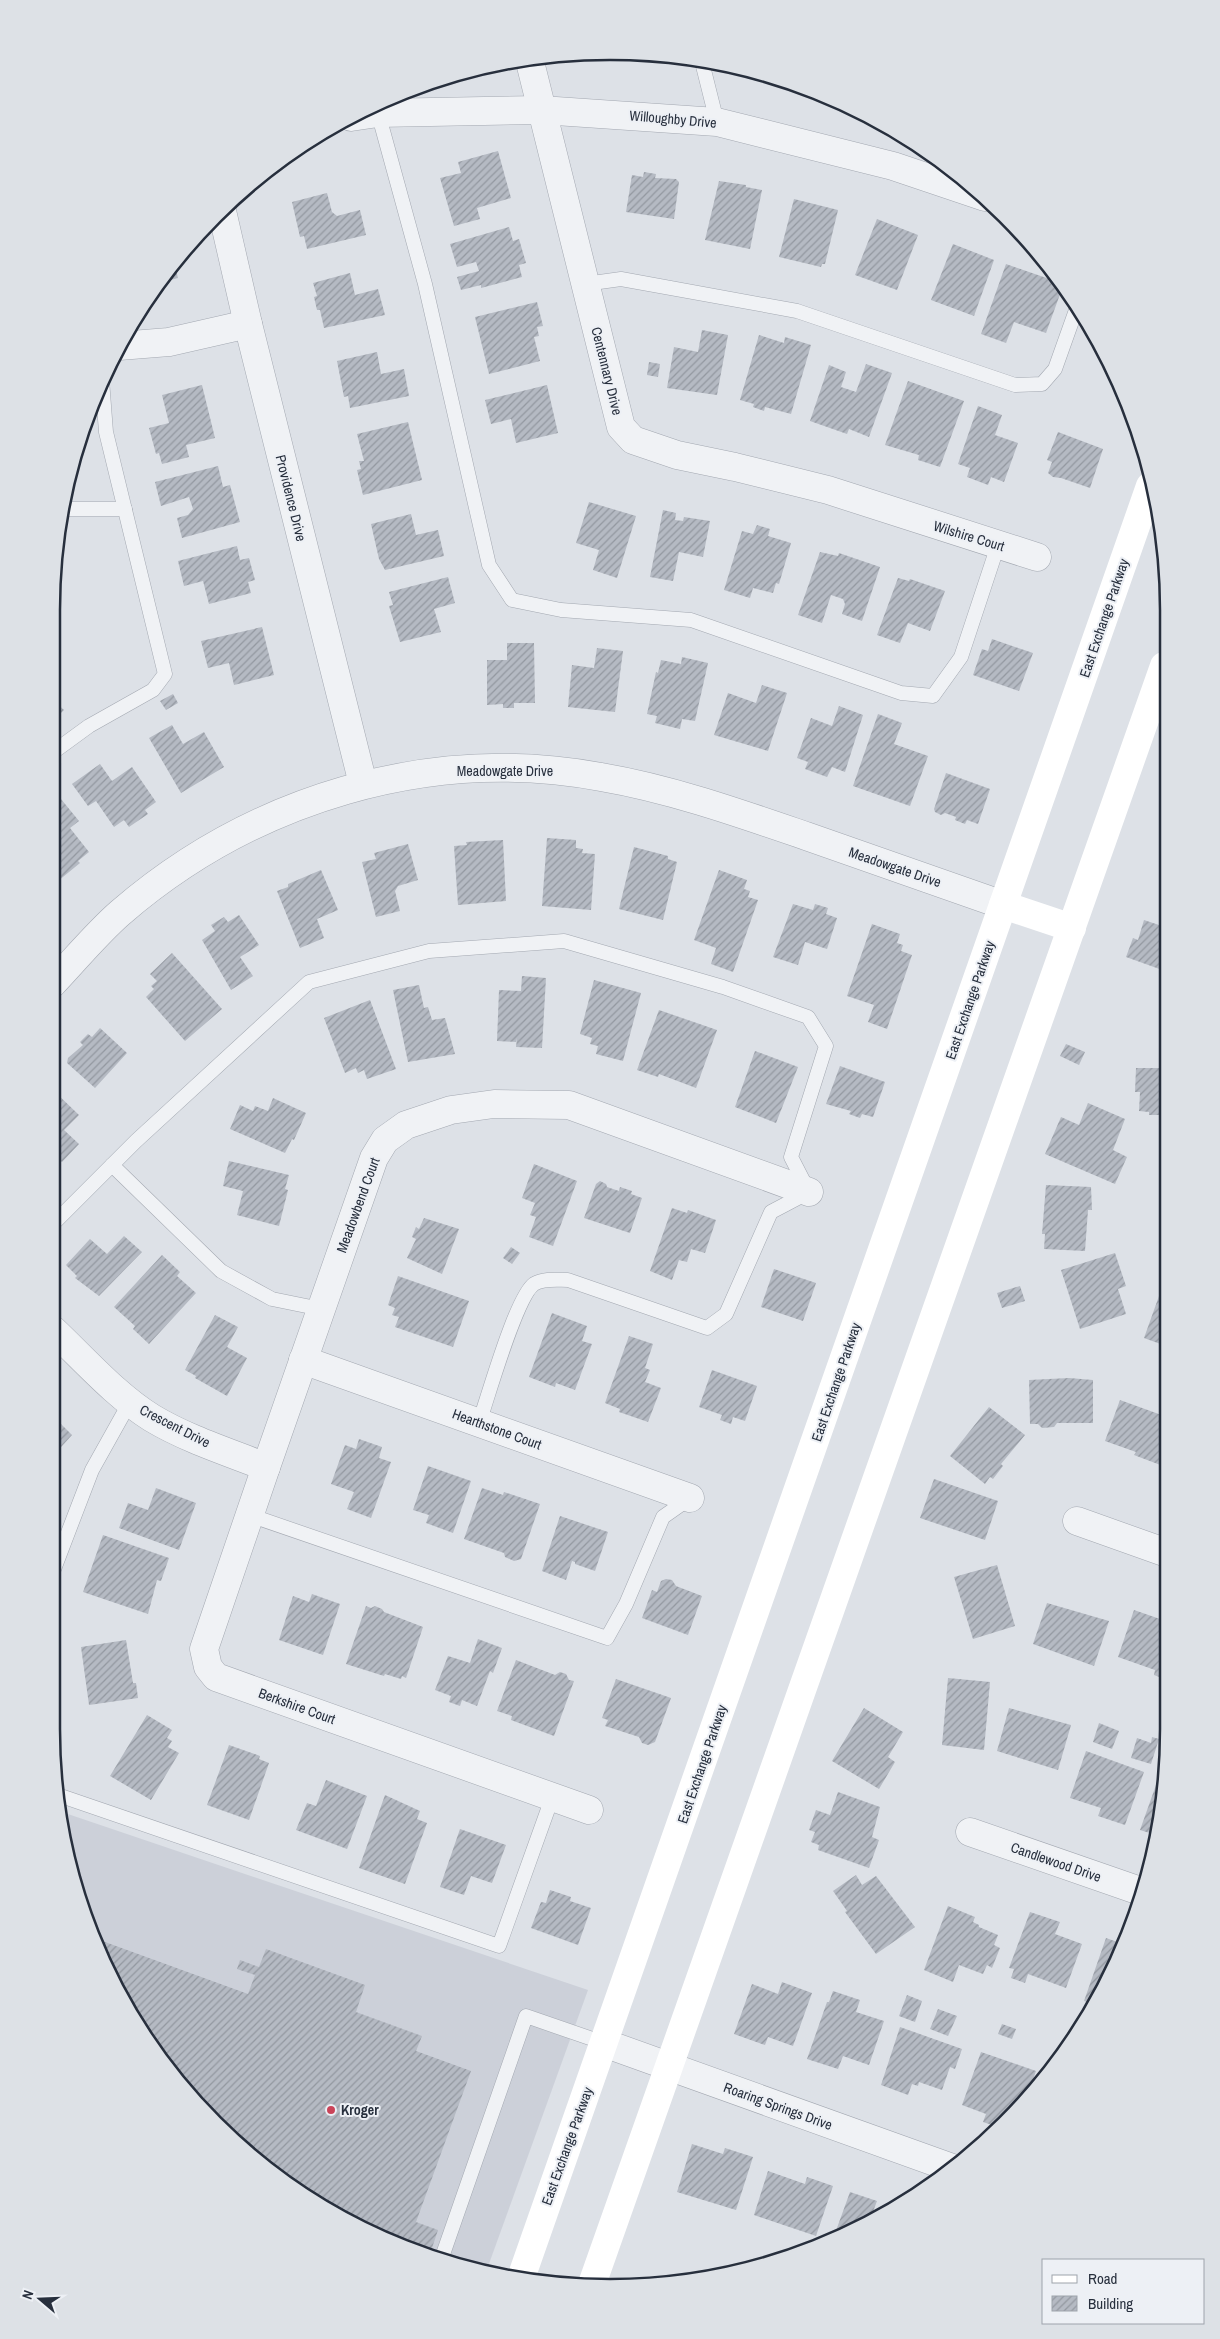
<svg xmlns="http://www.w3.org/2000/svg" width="1220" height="2339" viewBox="0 0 1220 2339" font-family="'Archivo Narrow',sans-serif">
<defs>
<pattern id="building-hatch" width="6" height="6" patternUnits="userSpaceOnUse" patternTransform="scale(1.25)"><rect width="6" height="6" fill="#b5bac3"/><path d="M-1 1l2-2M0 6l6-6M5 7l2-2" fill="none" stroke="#9398a0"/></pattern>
</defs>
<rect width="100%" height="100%" fill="#dde1e7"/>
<polygon fill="#ccd0d9" points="59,1811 588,1990 486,2272 466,2269 396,2245 300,2194 241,2149 167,2069 126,2008 81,1909 62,1838"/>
<g fill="url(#building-hatch)">
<polygon points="498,151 511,198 477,208 480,219 454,226 440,178 461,173 458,162"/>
<polygon points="644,172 656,174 655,178 676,179 679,182 674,219 626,212 632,175 643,177"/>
<polygon points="719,181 746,185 746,187 762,190 750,249 705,240"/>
<polygon points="327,193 332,212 337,216 360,210 366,235 307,249 304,236 300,237 292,202"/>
<polygon points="794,199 838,210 825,264 822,264 821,267 779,257"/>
<polygon points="877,219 918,235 897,290 855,275"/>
<polygon points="509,227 513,241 519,239 526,263 519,265 522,277 481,288 481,285 461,290 457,277 479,271 476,262 457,267 450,244"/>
<polygon points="953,244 994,260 974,316 931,300"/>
<polygon points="174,262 178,278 159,283 167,270"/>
<polygon points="1006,264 1061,283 1063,286 1046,333 1014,322 1006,343 981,334"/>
<polygon points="350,273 355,295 378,289 385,315 324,328 320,310 317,310 314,297 317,296 313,283"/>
<polygon points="537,302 543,326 537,327 539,336 534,337 540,361 489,374 475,317"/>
<polygon points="702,330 728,335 717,395 667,388 674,347 698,352"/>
<polygon points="759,335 784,343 785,337 811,345 791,414 765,407 764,411 753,407 754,404 740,400"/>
<polygon points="377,352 381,374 404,369 409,396 350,408 348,396 344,397 337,361"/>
<polygon points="649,362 660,364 658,377 647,375"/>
<polygon points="866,364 892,373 869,437 849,429 847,434 810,421 829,365 846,372 841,387 856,392"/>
<polygon points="908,381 964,401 940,467 918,460 919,455 885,445"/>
<polygon points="202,385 215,438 186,445 189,457 162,464 159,453 156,454 149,428 169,423 162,395"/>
<polygon points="547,385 558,433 516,443 511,419 491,424 485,400"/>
<polygon points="978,406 1002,415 995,435 1018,443 1004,482 991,477 988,485 967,477 970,468 958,464"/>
<polygon points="408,422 422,480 363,495 357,470 361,469 359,461 364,461 357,434"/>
<polygon points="1058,432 1103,449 1090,488 1061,478 1053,477 1048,473 1052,462 1047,460"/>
<polygon points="218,466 223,487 230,485 240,522 182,538 177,518 188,515 193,509 189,497 161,506 155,482"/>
<polygon points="589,502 636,516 617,578 593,570 599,550 576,543"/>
<polygon points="663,510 676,513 675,520 683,521 684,517 710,521 703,557 679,552 673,581 650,577"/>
<polygon points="411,514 416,535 438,530 444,556 385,570 379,559 371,524"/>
<polygon points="757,525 770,529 768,536 791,543 779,584 776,583 773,593 753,588 750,598 724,590 742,531 753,534"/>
<polygon points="237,546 240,560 249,558 255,580 248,582 251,593 209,604 203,581 184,586 178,561"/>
<polygon points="820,552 838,556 839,553 880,567 862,621 842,614 845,604 843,599 831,595 822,623 798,615"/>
<polygon points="448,577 455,603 434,609 441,632 400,642 389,606 393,605 389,592"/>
<polygon points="898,578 909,581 910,579 945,591 930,631 908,623 900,643 877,635"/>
<polygon points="262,627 274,675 234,685 229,663 208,668 201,641"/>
<polygon points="992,639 1033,653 1019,691 973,675 982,649 988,651"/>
<polygon points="507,643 534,643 535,703 514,703 514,708 503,708 503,704 487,705 487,660 507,660"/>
<polygon points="597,648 623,651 615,712 568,707 572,665 594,668"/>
<polygon points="682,657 708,663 695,721 682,719 680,729 655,723 657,716 647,714 656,672 658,673 661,660 681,664"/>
<polygon points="762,685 787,693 768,751 714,735 728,693 756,703"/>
<polygon points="173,694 178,703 166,710 160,701"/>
<polygon points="55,702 64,710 54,720 52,704"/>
<polygon points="839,706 863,715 845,772 832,767 827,777 805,769 808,762 797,758 811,718 832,726"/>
<polygon points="878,714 902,723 894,744 928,756 910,806 853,786"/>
<polygon points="172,725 183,744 204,732 224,767 181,793 149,738"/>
<polygon points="100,764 112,781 132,767 156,802 145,810 148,814 129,827 124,820 114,827 96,801 88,806 72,784"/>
<polygon points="946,773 990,789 978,824 967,820 965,824 955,820 956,817 945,813 941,815 935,812 934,809"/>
<polygon points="61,799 79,821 70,828 89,852 78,861 80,863 52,886 52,807"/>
<polygon points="547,838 576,840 576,848 583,849 582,853 595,854 591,910 542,906"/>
<polygon points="503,840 506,901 458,905 454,846 467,845 466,842"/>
<polygon points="408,844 418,880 398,886 395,891 400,911 376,917 362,862 376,859 374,853"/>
<polygon points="634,847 668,856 668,859 677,862 663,920 619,909"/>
<polygon points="321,870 338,910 317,919 324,938 300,948 277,891 288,887 288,884"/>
<polygon points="719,870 747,880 744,889 750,891 748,897 758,900 733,972 711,964 716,948 694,940"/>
<polygon points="793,904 813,910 815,904 828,908 826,914 837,918 827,949 805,942 798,965 773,957"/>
<polygon points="239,915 259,945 240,957 253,976 231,990 202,940 215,931 211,925 224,917 228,922"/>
<polygon points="1144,920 1165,927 1165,971 1126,957 1133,938 1138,940"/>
<polygon points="872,924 900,934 897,943 903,945 901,951 912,955 887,1029 868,1022 874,1005 847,996"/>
<polygon points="172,953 222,1009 185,1041 146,997 154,989 151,986 157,981 150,974"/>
<polygon points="522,976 546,978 542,1048 516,1047 517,1038 516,1042 497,1041 499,990 521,991"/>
<polygon points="594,980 641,993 623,1061 596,1054 598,1046 590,1044 592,1038 580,1034"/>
<polygon points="419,985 424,1008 428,1007 432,1020 445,1018 455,1054 408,1062 393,990"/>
<polygon points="370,1000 396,1069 367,1079 364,1070 358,1073 356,1068 345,1073 324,1018"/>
<polygon points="659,1010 717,1030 696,1088 659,1074 658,1077 637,1070"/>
<polygon points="100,1028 127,1053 95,1088 67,1063 68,1058 83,1045 80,1042 88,1034 92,1037"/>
<polygon points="1066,1044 1085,1052 1079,1065 1060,1056"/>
<polygon points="755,1051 798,1067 776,1123 735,1107"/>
<polygon points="840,1066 885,1082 873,1117 862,1114 860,1118 849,1114 851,1111 826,1104"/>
<polygon points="1136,1068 1166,1068 1166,1115 1149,1115 1149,1112 1139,1111 1140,1092 1135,1092"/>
<polygon points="52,1089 79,1115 64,1130 79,1144 62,1162 52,1153"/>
<polygon points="273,1098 306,1113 294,1140 292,1139 285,1153 230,1129 240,1105 253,1111 255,1106 268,1111"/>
<polygon points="1088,1103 1125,1119 1113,1150 1127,1157 1115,1184 1045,1154 1061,1117 1079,1125"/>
<polygon points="229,1161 289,1175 285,1189 288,1190 279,1226 237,1215 243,1191 223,1186"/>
<polygon points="534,1164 577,1181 553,1246 529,1237 536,1217 530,1215 535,1203 522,1198"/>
<polygon points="600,1181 606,1184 607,1187 619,1191 620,1187 632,1191 631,1194 642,1198 630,1233 584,1218 596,1184"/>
<polygon points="1046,1185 1091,1187 1092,1210 1088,1210 1085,1251 1044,1249 1045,1234 1042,1234"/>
<polygon points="672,1208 687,1213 688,1210 716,1220 705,1253 691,1249 687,1262 679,1260 672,1280 650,1271"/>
<polygon points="424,1218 459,1229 442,1274 407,1258 416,1239 412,1237 416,1227 419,1229"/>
<polygon points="124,1236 142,1252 99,1296 75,1278 77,1276 66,1265 90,1239 107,1254"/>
<polygon points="511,1247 520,1253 512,1264 503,1258"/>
<polygon points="1115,1253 1126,1286 1118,1289 1126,1314 1080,1329 1061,1270"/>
<polygon points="162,1255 180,1272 177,1276 196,1293 149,1344 133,1329 135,1326 114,1307"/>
<polygon points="774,1269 816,1283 803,1321 761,1307"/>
<polygon points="398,1276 469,1301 453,1347 395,1327 399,1317 392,1315 395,1308 388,1305"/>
<polygon points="1020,1286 1025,1301 1002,1308 997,1293"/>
<polygon points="1159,1296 1166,1299 1166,1346 1144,1338"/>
<polygon points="552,1313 587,1326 582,1341 592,1344 575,1390 556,1383 555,1387 529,1377"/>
<polygon points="215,1315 238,1327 227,1347 247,1358 227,1396 195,1378 196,1376 185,1370"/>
<polygon points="629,1336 653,1344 645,1368 650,1370 645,1382 661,1388 648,1422 619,1412 620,1409 605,1403"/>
<polygon points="712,1370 757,1386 745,1421 733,1417 731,1424 720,1420 722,1415 699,1407"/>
<polygon points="1069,1378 1093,1380 1093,1423 1057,1423 1054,1427 1042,1428 1038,1424 1030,1424 1029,1380"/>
<polygon points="1120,1400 1167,1417 1167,1456 1163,1466 1134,1455 1136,1452 1105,1441"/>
<polygon points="989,1407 1025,1435 1001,1464 1003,1466 993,1479 990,1477 985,1484 950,1456"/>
<polygon points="52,1415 72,1435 52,1457"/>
<polygon points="359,1439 382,1447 379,1458 391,1462 371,1518 347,1509 354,1492 331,1484 345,1445 356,1449"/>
<polygon points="428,1466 471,1481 453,1533 426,1523 429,1515 413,1510"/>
<polygon points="934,1479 998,1501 985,1540 920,1518"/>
<polygon points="156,1488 196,1503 179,1550 119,1528 128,1503 148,1510"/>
<polygon points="482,1488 503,1495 504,1492 540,1504 521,1559 514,1561 505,1557 504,1553 464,1539"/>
<polygon points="560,1516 608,1532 595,1571 575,1564 575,1562 572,1561 566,1580 542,1571"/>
<polygon points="103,1535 169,1558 161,1581 157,1580 148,1614 83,1592"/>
<polygon points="997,1565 1015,1626 973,1639 954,1577"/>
<polygon points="666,1579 672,1580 676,1586 702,1596 688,1635 642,1618 652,1590 657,1592 661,1581"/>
<polygon points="312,1594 340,1604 323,1655 279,1640 293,1596 309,1602"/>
<polygon points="1047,1603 1109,1621 1094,1666 1033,1644"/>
<polygon points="366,1606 371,1608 375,1606 382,1609 384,1612 423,1627 406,1678 402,1676 401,1679 385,1674 384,1676 346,1664"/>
<polygon points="1134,1610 1160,1619 1162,1612 1167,1614 1167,1680 1154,1675 1155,1670 1118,1657"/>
<polygon points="478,1639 502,1648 493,1673 490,1671 477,1706 462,1700 460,1706 449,1702 451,1696 435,1690 448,1656 470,1663"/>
<polygon points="126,1640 133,1683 136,1683 138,1698 89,1705 81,1647"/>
<polygon points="516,1660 555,1675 560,1672 566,1674 569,1680 574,1681 554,1736 511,1720 512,1716 497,1711"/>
<polygon points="948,1678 990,1682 984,1750 942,1745"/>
<polygon points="616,1679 671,1698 655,1742 648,1745 642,1743 639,1737 605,1726 608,1720 602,1718"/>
<polygon points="864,1708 903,1732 888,1757 895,1762 879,1789 832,1761"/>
<polygon points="1009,1708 1071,1725 1058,1770 997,1751"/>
<polygon points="147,1715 172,1730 167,1738 172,1741 168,1747 179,1753 151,1800 110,1776"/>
<polygon points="1099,1723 1119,1731 1112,1749 1093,1742"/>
<polygon points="1152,1737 1159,1739 1151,1764 1131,1758 1137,1738 1151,1743"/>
<polygon points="229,1745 260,1756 259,1759 269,1763 249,1820 207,1805"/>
<polygon points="1086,1751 1144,1772 1125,1825 1098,1816 1101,1808 1070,1798"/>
<polygon points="1161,1771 1166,1773 1156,1835 1140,1830"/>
<polygon points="326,1780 367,1796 347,1849 296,1830 307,1803 316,1806"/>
<polygon points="838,1792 880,1807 872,1837 879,1840 869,1868 818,1850 819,1845 811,1842 815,1832 809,1830 816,1810 830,1815"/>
<polygon points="385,1795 420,1811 417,1819 427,1823 405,1884 359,1868"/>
<polygon points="460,1829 506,1845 492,1883 471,1876 464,1895 440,1887"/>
<polygon points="856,1875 862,1885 876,1876 915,1927 876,1954 845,1912 847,1911 833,1891"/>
<polygon points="550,1890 571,1897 570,1901 591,1908 578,1945 531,1928 541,1902 546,1903"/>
<polygon points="948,1906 975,1917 973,1922 979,1925 979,1927 998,1935 994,1945 1000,1948 992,1968 987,1965 983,1974 959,1965 953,1982 924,1970"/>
<polygon points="1030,1912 1060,1922 1055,1934 1082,1944 1066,1988 1028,1974 1025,1983 1011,1978 1014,1969 1009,1968"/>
<polygon points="94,1938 248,1994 255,1975 237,1969 240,1960 259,1967 266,1949 365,1985 356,2012 422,2036 416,2051 471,2071 416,2222 438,2230 431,2251 409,2243 407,2249 396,2245 300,2194 241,2149 167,2069 126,2008"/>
<polygon points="1106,1938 1123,1944 1111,1976 1085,2018 1081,2016 1087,2002 1084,2001"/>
<polygon points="782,1982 812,1993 793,2046 768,2037 765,2045 734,2034 752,1984 778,1994"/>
<polygon points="833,1991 860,2000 856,2012 884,2021 869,2065 843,2056 838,2069 807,2059 827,2002 829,2002"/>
<polygon points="907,1995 922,2001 915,2022 899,2016"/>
<polygon points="938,2009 957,2016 948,2036 930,2029"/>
<polygon points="1002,2024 1016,2029 1012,2039 998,2034"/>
<polygon points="900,2027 962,2049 955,2069 950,2067 942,2090 919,2082 918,2086 912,2084 908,2095 881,2085"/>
<polygon points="981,2052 1036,2071 1026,2100 1001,2128 983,2122 986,2114 962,2105"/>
<polygon points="692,2144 723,2154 725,2148 753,2157 736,2210 677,2192"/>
<polygon points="768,2171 805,2184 807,2177 833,2186 816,2236 754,2215"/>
<polygon points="850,2192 877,2201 871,2217 876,2219 857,2230 833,2239"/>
</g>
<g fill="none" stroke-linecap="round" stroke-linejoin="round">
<defs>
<g id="service">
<polyline points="702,62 717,122"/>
<polyline points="377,109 425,284 489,565 512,600 561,610 691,620 901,693 933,696 961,657 998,545"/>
<polyline points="585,284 621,279 797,311 1015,385 1042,384 1055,369 1076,310"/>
<polyline points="63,509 125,509"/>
<polyline points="52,753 89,726 153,690 165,674 106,432 102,380"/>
<polyline points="112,1165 221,1271 272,1299 321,1309"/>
<path d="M 52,1225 L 136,1141 L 309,982 L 429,951 L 564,941 L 723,987 L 808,1017 L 826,1046 L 791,1157 L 809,1192 L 771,1212 L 726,1314 L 707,1328 L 568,1280 C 558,1280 544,1278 534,1284 C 516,1297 488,1397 479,1423"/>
<polyline points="249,1515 607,1638 626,1604 663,1517 690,1498"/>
<polyline points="51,1577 92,1470 130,1402"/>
<polyline points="58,1795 499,1946 552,1798"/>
<polyline points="441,2260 526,2016 604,2043"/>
</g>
<g id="minor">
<polyline points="529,58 621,427 633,440 677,455 735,467 828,490 1037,557"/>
<polyline points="351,117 378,113 541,110 717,122 893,166 985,197"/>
<polyline points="222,211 248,324 363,784"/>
<polyline points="119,346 169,342 248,324"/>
<path d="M 52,984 C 74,961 96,934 120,913 C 252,799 429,745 601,777 C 671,789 739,813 806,836 C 872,859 938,882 1003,905"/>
<path d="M 52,1329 C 84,1359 115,1395 152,1418 C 187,1439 228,1452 266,1467"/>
<polyline points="303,1360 690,1498"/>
<polyline points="1077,1521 1167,1553"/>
<polyline points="589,1810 216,1677 208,1667 204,1649 266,1467 374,1158 385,1140 406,1125 451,1110 494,1104 569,1105 809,1192"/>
<polyline points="970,1832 1143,1892"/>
</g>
<polyline id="tertiary" points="604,2043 952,2168"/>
</defs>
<use href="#service" stroke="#a3a8b1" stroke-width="15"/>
<use href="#minor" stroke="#a3a8b1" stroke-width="29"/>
<use href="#tertiary" stroke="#a3a8b1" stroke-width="29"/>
<use href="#service" stroke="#f0f2f5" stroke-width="14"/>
<use href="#minor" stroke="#f0f2f5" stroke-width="28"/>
<use href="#tertiary" stroke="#f0f2f5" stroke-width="28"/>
<g stroke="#fff" stroke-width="28">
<polyline points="1003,905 1072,928"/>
<polyline points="521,2278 1150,486"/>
<polyline points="591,2287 1164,666"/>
</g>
</g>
<circle fill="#ca4459" stroke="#edf0f5" stroke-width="2" cx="331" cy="2110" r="5"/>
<g text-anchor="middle" stroke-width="4" stroke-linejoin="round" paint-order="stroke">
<g font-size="14" fill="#272f3d" stroke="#edf0f5">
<text transform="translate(673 119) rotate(5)" y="5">Willoughby Drive</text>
<text transform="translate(607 371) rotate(76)" y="5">Centennary Drive</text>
<text transform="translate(291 498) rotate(76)" y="5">Providence Drive</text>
<text transform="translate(969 536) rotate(17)" y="5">Wilshire Court</text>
<text transform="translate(1104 618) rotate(-71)" y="5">East Exchange Parkway</text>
<text x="505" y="776">Meadowgate Drive</text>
<text transform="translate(895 867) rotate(19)" y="5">Meadowgate Drive</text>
<text transform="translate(970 1000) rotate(-71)" y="5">East Exchange Parkway</text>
<text transform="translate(358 1205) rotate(-70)" y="5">Meadowbend Court</text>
<text transform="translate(836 1382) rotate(-71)" y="5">East Exchange Parkway</text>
<text transform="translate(175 1426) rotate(27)" y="5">Crescent Drive</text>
<text transform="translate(497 1429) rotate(20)" y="5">Hearthstone Court</text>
<text transform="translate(297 1706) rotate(20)" y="5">Berkshire Court</text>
<text transform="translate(702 1764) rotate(-71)" y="5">East Exchange Parkway</text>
<text transform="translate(1056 1862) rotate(19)" y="5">Candlewood Drive</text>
<text transform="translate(778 2106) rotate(20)" y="5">Roaring Springs Drive</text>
<text transform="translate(567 2146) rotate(-70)" y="5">East Exchange Parkway</text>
</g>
<g font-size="14" font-weight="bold" fill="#272f3d" stroke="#edf0f5" text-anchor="start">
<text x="341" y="2115">Kroger</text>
</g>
</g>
<path d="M0 0H1220V2339H0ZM610 60H610A550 550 0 0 1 1160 610V1729A550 550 0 0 1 610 2279H610A550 550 0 0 1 60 1729V610A550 550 0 0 1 610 60Z" fill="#dde1e6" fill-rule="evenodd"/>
<path fill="none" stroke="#272f3d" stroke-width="2.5" d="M610 60H610A550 550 0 0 1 1160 610V1729A550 550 0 0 1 610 2279H610A550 550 0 0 1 60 1729V610A550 550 0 0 1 610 60Z"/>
<rect x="1042" y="2259" width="162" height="65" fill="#edf0f5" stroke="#9ea3ab"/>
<rect x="1052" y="2275" width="25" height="8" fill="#ffffff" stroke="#9ea3ab"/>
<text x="1088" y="2284" font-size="15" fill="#272f3d">Road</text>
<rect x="1052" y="2296" width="25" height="15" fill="url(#building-hatch)" stroke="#9ea3ab"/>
<text x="1088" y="2309" font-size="15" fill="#272f3d">Building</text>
<g transform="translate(40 2299) rotate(289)" stroke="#edf0f5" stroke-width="4" paint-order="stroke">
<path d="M0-4L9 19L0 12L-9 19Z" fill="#272f3d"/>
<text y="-8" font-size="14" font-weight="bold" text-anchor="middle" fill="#272f3d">N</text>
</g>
</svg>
